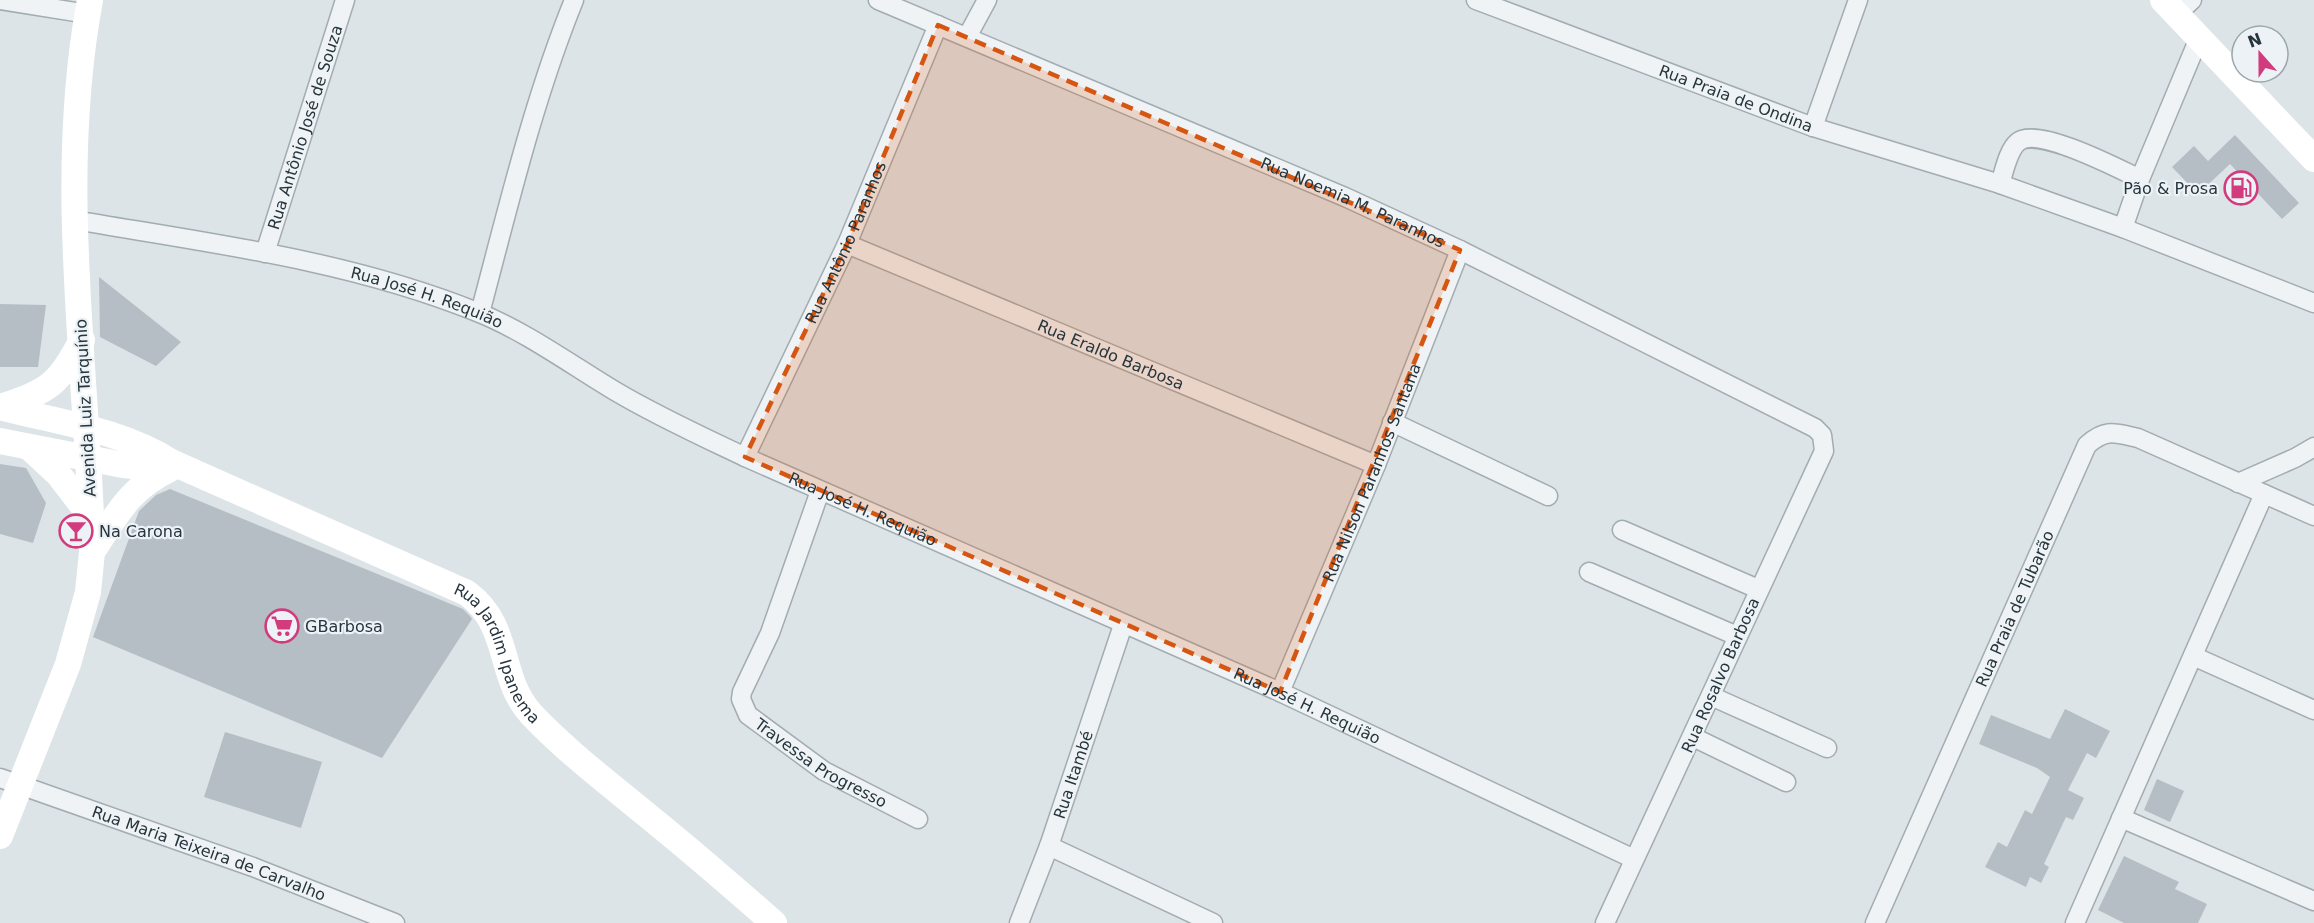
<svg xmlns="http://www.w3.org/2000/svg" width="2314" height="923" viewBox="0 0 2314 923" font-family="'DejaVu Sans',sans-serif">
<rect width="100%" height="100%" fill="#dce4e7"/>
<g fill="#b4bec4">
<polygon points="2235,135 2299,203 2282,219 2230,164 2198,194 2172,167 2194,146 2208,161"/>
<polygon points="99,277 181,342 156,366 100,337"/>
<polygon points="0,304 46,305 38,367 0,367"/>
<polygon points="0,464 26,468 46,503 33,543 0,534"/>
<polygon points="170,489 463,609 470,616 472,619 382,758 93,637 139,511 156,495"/>
<polygon points="2065,709 2110,731 2096,758 2087,753 2068,790 2084,798 2073,820 2066,817 2044,864 2049,867 2041,883 2030,877 2026,887 1985,867 1998,842 2007,847 2025,810 2032,814 2050,777 2037,768 1979,744 1991,715 2050,739"/>
<polygon points="225,732 322,762 301,828 204,797"/>
<polygon points="2157,779 2184,791 2170,822 2144,810"/>
<polygon points="2124,856 2179,882 2175,889 2207,904 2198,923 2124,923 2098,910"/>
</g>
<g fill="none" stroke-linecap="round" stroke-linejoin="round">
<defs>
<g id="street">
<polyline points="0,0 88,14"/>
<path id="s1" d="M 878,0 L 1345,197 L 1460,250 L 1815,428 L 1822,435 L 1824,451 L 1605,923"/>
<path id="s2" d="M 1476,0 L 1813,127 L 2000,184 L 2123,228 L 2314,303"/>
<polyline points="2177,14 2192,0"/>
<polyline points="967,37 987,0"/>
<polyline points="1813,127 1858,0"/>
<path d="M 2000,184 C 2004,172 2008,150 2018,142 C 2037,126 2119,169 2140,179 L 2199,38"/>
<path id="s3" d="M 74,220 C 209,243 348,260 477,312 C 525,331 570,364 615,391 C 657,416 701,436 745,457 L 1280,692 L 1634,859"/>
<polyline points="2123,228 2140,179"/>
<path id="s4" d="M 847,244 L 1376,465"/>
<path id="s5" d="M 265,253 L 345,0"/>
<path d="M 480,313 C 508,208 533,101 574,0"/>
<polyline points="1392,422 1548,496"/>
<path id="s6" d="M 745,457 L 847,244 L 938,25"/>
<polyline points="2238,483 2295,458 2314,447"/>
<path id="s7" d="M 820,491 L 770,633 L 742,692 L 741,699 L 748,715 L 824,771 L 918,819"/>
<polyline points="1622,530 1758,589"/>
<polyline points="1589,572 1737,636"/>
<polyline points="2193,656 2314,710"/>
<path id="s8" d="M 1280,692 L 1376,465 L 1460,250"/>
<polyline points="1711,696 1827,748"/>
<polyline points="1693,737 1786,782"/>
<path id="s9" d="M 0,778 L 253,867 L 395,923"/>
<polyline points="2121,818 2314,901"/>
<polyline points="1049,846 1213,923"/>
<path id="s10" d="M 1019,923 L 1049,846 L 1123,625"/>
<path id="s11" d="M 1875,923 L 2087,445 C 2106,428 2115,433 2138,438 L 2314,516"/>
<polyline points="2075,923 2264,494"/>
</g>
</defs>
<use href="#street" stroke="#a2acb1" stroke-width="21"/>
<use href="#street" stroke="#eff3f5" stroke-width="18"/>
<g stroke="#fff" stroke-width="26">
<polyline points="2163,0 2314,159"/>
<path id="s12" d="M 0,407 C 56,422 122,430 171,462 L 467,593 C 512,626 497,678 532,715 C 568,753 612,786 653,820 C 694,853 734,888 774,923"/>
<path d="M 1,407 C 50,390 57,386 82,340"/>
<polyline points="0,441 123,465 144,467 171,462"/>
<polyline points="30,448 59,475 91,517"/>
<path d="M 92,552 C 117,515 128,489 170,469"/>
<path d="M 0,836 L 68,664 L 88,592 L 92,552 L 91,517 C 84,345 58,171 90,0"/>
</g>
</g>
<path fill="#d55511" fill-opacity="0.2" stroke="#d55511" stroke-width="4.5" stroke-dasharray="12 8" stroke-linejoin="round" d="M 938,25 L 1460,250 L 1280,692 L 745,457 L 847,244 Z"/>
<defs>
<symbol id="fuel-ring" viewBox="-11 -11 22 22"><circle r="9.5" fill="#ecf2f5" stroke="#d23c7e" stroke-width="1.5"/><path d="M-5.5-6h7V0h2V4h1.3V-2.5L3-4.5l.8-.8L6-3V5H2.5V1h-1V6h-7ZM-4.2-4.7v3.2H.2V-4.7Z" fill="#d23c7e"/></symbol>
<symbol id="bar-ring" viewBox="-11 -11 22 22"><circle r="9.5" fill="#ecf2f5" stroke="#d23c7e" stroke-width="1.5"/><path d="M-6-5H6L.8 .8V4.5H3.5V6h-7V4.5H-.8V.8Z" fill="#d23c7e"/></symbol>
<symbol id="supermarket-ring" viewBox="-11 -11 22 22"><circle r="9.5" fill="#ecf2f5" stroke="#d23c7e" stroke-width="1.5"/><path d="M-6-5.5h2.5l.6 2H6L4.5 2H-2.5L-4.4-4H-6ZM-1.5 3.2a1.3 1.3 0 1 0 .1 0ZM3 3.2a1.3 1.3 0 1 0 .1 0Z" fill="#d23c7e"/></symbol>
</defs>
<g fill-rule="evenodd">
<use href="#fuel-ring" x="2222" y="169" width="38" height="38"/>
<use href="#bar-ring" x="57" y="512" width="38" height="38"/>
<use href="#supermarket-ring" x="263" y="607" width="38" height="38"/>
</g>
<g text-anchor="middle" stroke-width="4.5" stroke-linejoin="round" paint-order="stroke">
<g font-size="16" fill="#26353e" stroke="#ecf2f5">
<text dy="6" stroke="none"><textPath href="#s2" startOffset="278">Rua Praia de Ondina</textPath></text>
<text dy="6" stroke="none"><textPath href="#s5" startOffset="132">Rua Antônio José de Souza</textPath></text>
<text dy="6" stroke="none"><textPath href="#s1" startOffset="516">Rua Noemia M. Paranhos</textPath></text>
<text dy="6" stroke="none"><textPath href="#s6" startOffset="237">Rua Antônio Paranhos</textPath></text>
<text dy="6" stroke="none"><textPath href="#s3" startOffset="362">Rua José H. Requião</textPath></text>
<text dy="6" stroke="none"><textPath href="#s4" startOffset="286">Rua Eraldo Barbosa</textPath></text>
<text transform="translate(85 408) rotate(-93)" y="6">Avenida Luiz Tarquínio</text>
<text dy="6" stroke="none"><textPath href="#s8" startOffset="238">Rua Nilson Paranhos Santana</textPath></text>
<text dy="6" stroke="none"><textPath href="#s3" startOffset="848">Rua José H. Requião</textPath></text>
<text dy="6" stroke="none"><textPath href="#s11" startOffset="344">Rua Praia de Tubarão</textPath></text>
<text dy="6" stroke="none"><textPath href="#s12" startOffset="572">Rua Jardim Ipanema</textPath></text>
<text transform="translate(1720 675) rotate(-66)" y="6">Rua Rosalvo Barbosa</text>
<text dy="6" stroke="none"><textPath href="#s3" startOffset="1334">Rua José H. Requião</textPath></text>
<text dy="6" stroke="none"><textPath href="#s7" startOffset="328">Travessa Progresso</textPath></text>
<text dy="6" stroke="none"><textPath href="#s10" startOffset="158">Rua Itambé</textPath></text>
<text dy="6" stroke="none"><textPath href="#s9" startOffset="222">Rua Maria Teixeira de Carvalho</textPath></text>
</g>
<g font-size="16" fill="#26353e" stroke="#ecf2f5" text-anchor="start">
<text x="2218" y="194" text-anchor="end">Pão &amp; Prosa</text>
<text x="99" y="537">Na Carona</text>
<text x="305" y="632">GBarbosa</text>
</g>
</g>
<g transform="translate(2260 54) rotate(339)"><circle r="28" fill="#ecf2f5" stroke="#9da6ac" stroke-width="1.5"/>
<path d="M0-4.5L10 22L0 15L-10 22Z" fill="#d23c7e"/>
<text y="-9" font-size="16" font-weight="bold" text-anchor="middle" fill="#26353e">N</text>
</g>
</svg>
